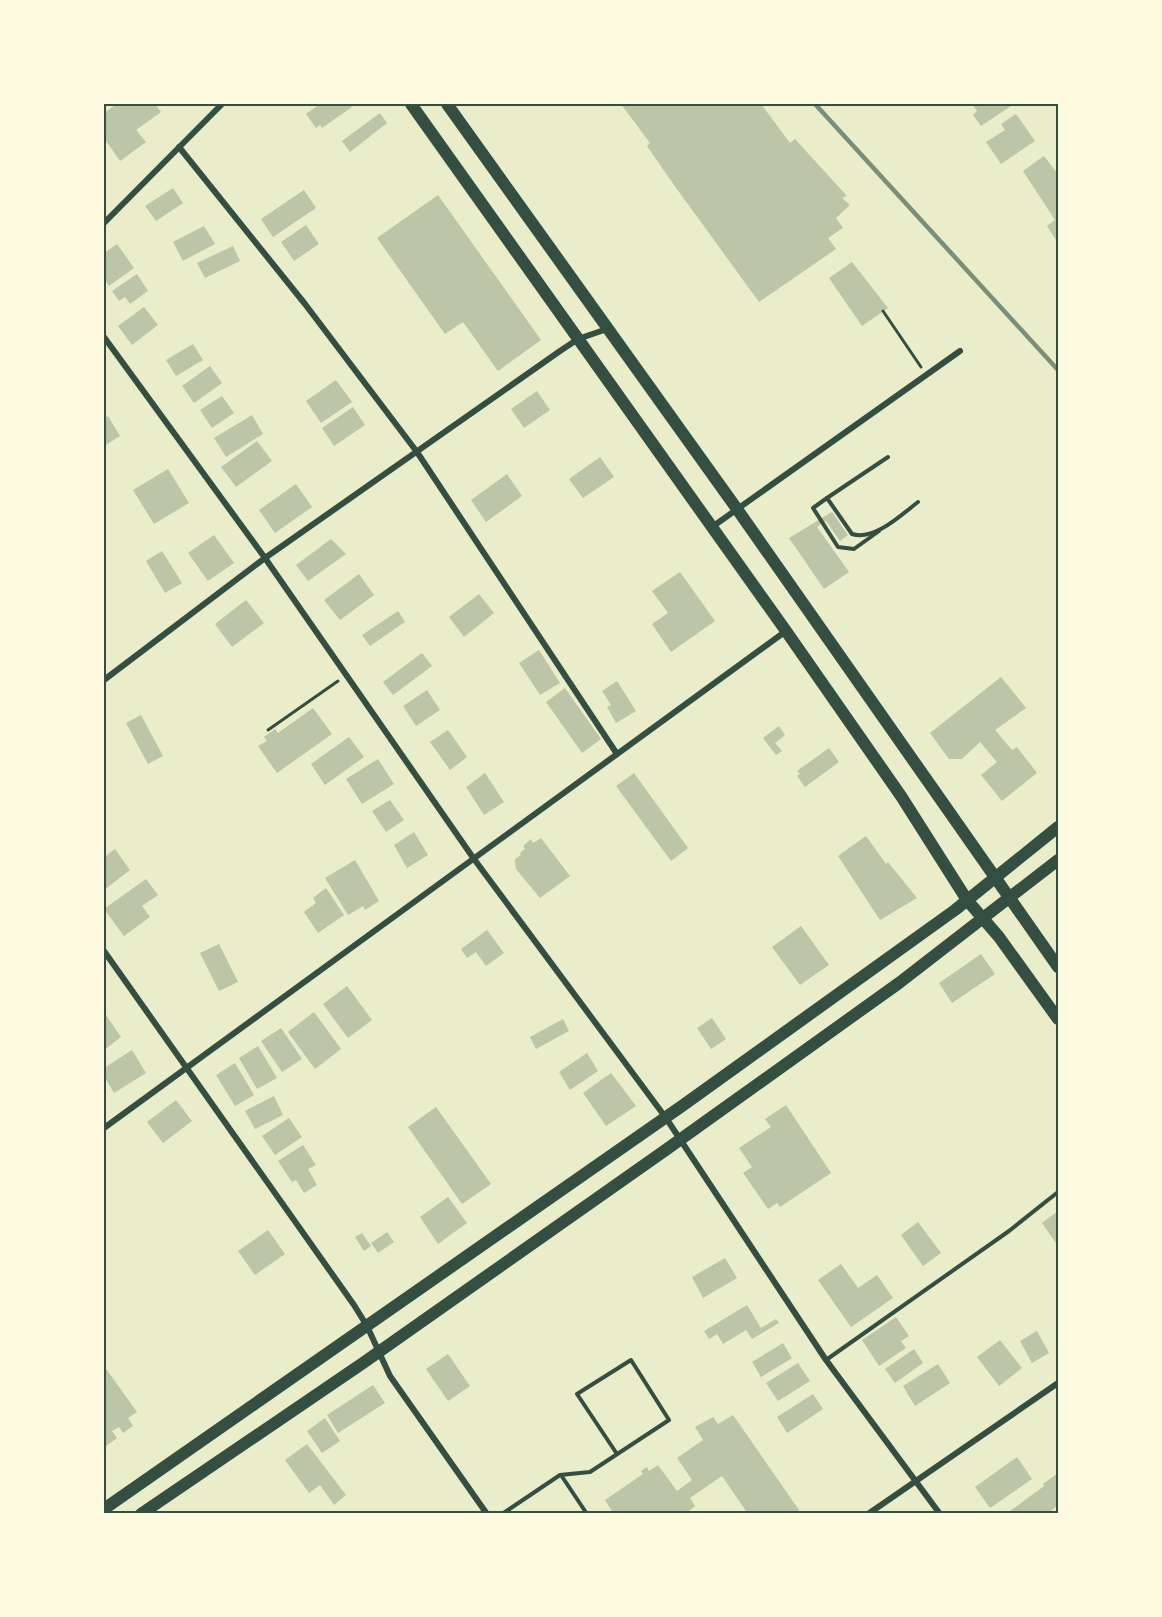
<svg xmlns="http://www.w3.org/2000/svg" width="1162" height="1617" viewBox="0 0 1162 1617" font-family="Poppins,sans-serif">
<rect width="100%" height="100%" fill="#e9edc9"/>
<g fill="#bcc5a7">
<polygon points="117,104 155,104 161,112 136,130 146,142 120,161 104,138 104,113"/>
<polygon points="320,104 350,104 352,107 322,128 320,125 316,128 306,114"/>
<polygon points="621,104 761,104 790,143 795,139 847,196 842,198 850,205 836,218 843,228 828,238 836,249 759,302 674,185 647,146 650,143"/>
<polygon points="972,104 1010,104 1011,106 981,126 973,115 977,111"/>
<polygon points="380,113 387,123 350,152 342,141"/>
<polygon points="1016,114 1035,141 1001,164 986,142 1005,130 1001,124"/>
<polygon points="1044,156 1058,174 1058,243 1047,226 1055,220 1023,171"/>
<polygon points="173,188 183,203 156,221 145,206"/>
<polygon points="304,190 316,208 273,237 261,219"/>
<polygon points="438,195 541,340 498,371 463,322 445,334 377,238"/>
<polygon points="306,225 319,244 294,261 281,242"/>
<polygon points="204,226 215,244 183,261 173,242"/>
<polygon points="117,244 134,268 109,286 104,279 104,253"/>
<polygon points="233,246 240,261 205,278 197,263"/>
<polygon points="852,262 888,308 862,326 829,278"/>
<polygon points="137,274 148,291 130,304 125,297 119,301 112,291"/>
<polygon points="144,307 158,325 132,345 118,326"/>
<polygon points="193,344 203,360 176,376 166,360"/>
<polygon points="210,366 222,383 194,403 182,386"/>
<polygon points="336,380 352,402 321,423 306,401"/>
<polygon points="537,391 550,410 524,428 511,409"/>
<polygon points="222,396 234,413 212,428 200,410"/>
<polygon points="353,407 365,425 334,446 322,428"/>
<polygon points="252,415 263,434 226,457 214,438"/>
<polygon points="108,416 120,436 104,446 104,419"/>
<polygon points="257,441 272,461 236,487 221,467"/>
<polygon points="600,457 614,477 583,498 569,479"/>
<polygon points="168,469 189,503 154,524 133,490"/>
<polygon points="507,474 522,496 486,522 471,500"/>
<polygon points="296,484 312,507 275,533 259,510"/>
<polygon points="832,512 848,535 840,541 826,521 817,527 849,572 824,589 789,538"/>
<polygon points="214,535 234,563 208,581 188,553"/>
<polygon points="331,539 346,554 308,581 296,565"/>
<polygon points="162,551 182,583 165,593 146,561"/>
<polygon points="680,572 715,621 671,652 652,624 668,613 652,591"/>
<polygon points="359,574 374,595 340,620 324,600"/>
<polygon points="479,594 494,613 464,637 449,617"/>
<polygon points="246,600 264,623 232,647 215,624"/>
<polygon points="398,611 405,622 370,646 362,635"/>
<polygon points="539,650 560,683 540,695 519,663"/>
<polygon points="422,653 432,666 393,695 383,682"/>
<polygon points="1001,677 1026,708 995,730 1012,750 1017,747 1037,773 1002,801 981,775 997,762 980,742 962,759 949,759 930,733"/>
<polygon points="617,681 636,711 616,723 607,707 611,705 602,691"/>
<polygon points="565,688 601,739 582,753 546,702"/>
<polygon points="427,690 440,710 416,726 403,706"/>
<polygon points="313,708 332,734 277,773 258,746 267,741 264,737 275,729 278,733"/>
<polygon points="141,715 163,756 148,764 126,723"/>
<polygon points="779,726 785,735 775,743 782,751 776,755 763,738"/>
<polygon points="448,730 467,757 450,770 430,742"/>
<polygon points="349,737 364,757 325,785 311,764"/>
<polygon points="829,748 839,762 805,787 797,776 800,774 797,771"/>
<polygon points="378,759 394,784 362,804 346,779"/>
<polygon points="485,773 504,802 484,815 466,787"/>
<polygon points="634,773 688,848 671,861 616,786"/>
<polygon points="390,800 404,820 386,832 372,811"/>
<polygon points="414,832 428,855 407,868 394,845"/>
<polygon points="866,836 886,864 888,862 917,898 880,920 838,856"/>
<polygon points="541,838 570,876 540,898 516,869 515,859 521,855 520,853 525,849 523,846 531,839 533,843"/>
<polygon points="115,849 130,870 104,890 104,857"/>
<polygon points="355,860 379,901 365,910 363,906 348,915 325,878"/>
<polygon points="146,879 158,895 142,906 150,917 124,936 104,909"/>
<polygon points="326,888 344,915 318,933 304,912 316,903 313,898"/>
<polygon points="801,926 829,965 800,985 772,947"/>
<polygon points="487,930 504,953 486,966 476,952 467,958 461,949"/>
<polygon points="219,944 238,982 219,991 200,953"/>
<polygon points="981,954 995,974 952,1003 939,983"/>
<polygon points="347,986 372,1020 348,1038 323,1004"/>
<polygon points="104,1012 121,1037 104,1050"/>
<polygon points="314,1012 341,1049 315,1069 288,1032"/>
<polygon points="712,1018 726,1039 711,1049 697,1028"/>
<polygon points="563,1019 569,1031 536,1049 530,1037"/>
<polygon points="281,1028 302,1059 282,1072 261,1041"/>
<polygon points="258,1046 277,1078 257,1089 239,1058"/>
<polygon points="132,1050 146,1073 114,1093 104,1076 104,1068"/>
<polygon points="587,1053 598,1071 570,1090 559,1072"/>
<polygon points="235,1063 254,1095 235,1106 216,1075"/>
<polygon points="611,1073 636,1106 606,1126 583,1093"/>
<polygon points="274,1096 283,1115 255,1129 245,1111"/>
<polygon points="176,1100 192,1121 163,1143 147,1122"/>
<polygon points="786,1105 831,1173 780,1207 777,1203 768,1209 743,1173 752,1167 739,1148 771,1127 765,1119"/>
<polygon points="436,1107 491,1184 462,1204 408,1127"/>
<polygon points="289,1118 302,1137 275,1155 262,1136"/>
<polygon points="303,1145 316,1165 308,1169 317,1185 304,1193 296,1180 292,1182 278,1161"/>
<polygon points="448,1197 467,1223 438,1244 420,1217"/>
<polygon points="1058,1211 1058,1246 1042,1223"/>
<polygon points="918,1222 941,1253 923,1266 901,1235"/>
<polygon points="268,1230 285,1254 255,1275 238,1251"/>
<polygon points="387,1232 394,1242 378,1253 371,1243"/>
<polygon points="362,1233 371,1246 364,1251 355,1237"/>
<polygon points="725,1258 737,1278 703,1298 692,1277"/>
<polygon points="841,1264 858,1288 877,1275 893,1298 851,1327 818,1280"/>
<polygon points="747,1305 761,1328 776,1319 779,1323 752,1339 746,1330 723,1344 717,1334 709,1339 704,1331"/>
<polygon points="896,1317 909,1336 901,1341 906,1348 879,1366 862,1340"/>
<polygon points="1037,1331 1049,1353 1032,1363 1020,1341"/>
<polygon points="1000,1340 1022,1368 999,1386 977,1357"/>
<polygon points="783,1343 792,1358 761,1377 752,1362"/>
<polygon points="914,1349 923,1363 895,1383 885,1369"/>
<polygon points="448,1354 470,1386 448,1401 426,1369"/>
<polygon points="798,1363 810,1381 778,1401 766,1383"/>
<polygon points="938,1364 950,1383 915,1406 903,1386"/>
<polygon points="104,1366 137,1412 128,1418 133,1426 123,1433 119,1427 112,1431 117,1438 106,1446 104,1443"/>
<polygon points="373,1385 385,1403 338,1433 327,1415"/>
<polygon points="813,1394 823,1409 787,1433 777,1417"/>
<polygon points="733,1415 799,1510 794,1514 748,1514 722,1476 690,1498 695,1506 685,1514 614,1514 605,1500 643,1474 641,1471 647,1467 649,1471 658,1465 677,1491 692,1480 677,1458 703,1440 695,1427 713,1417 718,1424"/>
<polygon points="325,1418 340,1441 322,1453 307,1431"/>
<polygon points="307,1444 346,1495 334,1505 320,1485 309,1493 285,1460"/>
<polygon points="1017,1457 1032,1479 990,1508 975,1487"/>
<polygon points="1058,1473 1058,1505 1047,1514 1006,1514 1044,1486 1043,1484"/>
</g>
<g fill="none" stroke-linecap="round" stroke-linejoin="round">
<g stroke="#344e41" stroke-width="3">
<polyline points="883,311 921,367"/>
<polyline points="268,730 338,681"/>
</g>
<g stroke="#344e41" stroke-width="4">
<path d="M 888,457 L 827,498 L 852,534 C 875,541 902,514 918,502"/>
<polyline points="827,498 813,508 838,547 854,549 879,531"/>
<polyline points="826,1360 1009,1231 1058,1192"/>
<polyline points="561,1475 587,1514"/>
<polyline points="502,1514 560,1475 590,1472 669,1420 631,1360 577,1394 617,1454"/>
</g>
<g stroke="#344e41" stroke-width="6">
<polyline points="179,147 305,304 417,452 617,754"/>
<polyline points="104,223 222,104"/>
<polyline points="104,337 265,558 474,859 666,1118 826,1360 940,1514"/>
<polyline points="712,527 960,351"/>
<polyline points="104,680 265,558 560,351 578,339 607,329"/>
<polyline points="104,951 354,1305 367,1326 390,1376 487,1514"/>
<polyline points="104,1128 786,631"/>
<polyline points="868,1514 1058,1383"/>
</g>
<g stroke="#344e41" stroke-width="12">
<polyline points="411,104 786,631 901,796 967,900 999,937 1058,1019"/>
<polyline points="447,104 737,509 1058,967"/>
</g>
<g stroke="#344e41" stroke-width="12">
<polyline points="104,1509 682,1106 955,910 1058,827"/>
<polyline points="141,1514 363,1363 667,1149 899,983 1058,860"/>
</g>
<polyline stroke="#7c8e77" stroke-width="4.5" points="815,104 1058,370"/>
</g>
<rect width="1162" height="1617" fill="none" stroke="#fefae0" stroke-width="210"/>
<rect x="105" y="105" width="952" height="1407" fill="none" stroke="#344e41" stroke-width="2"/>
</svg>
